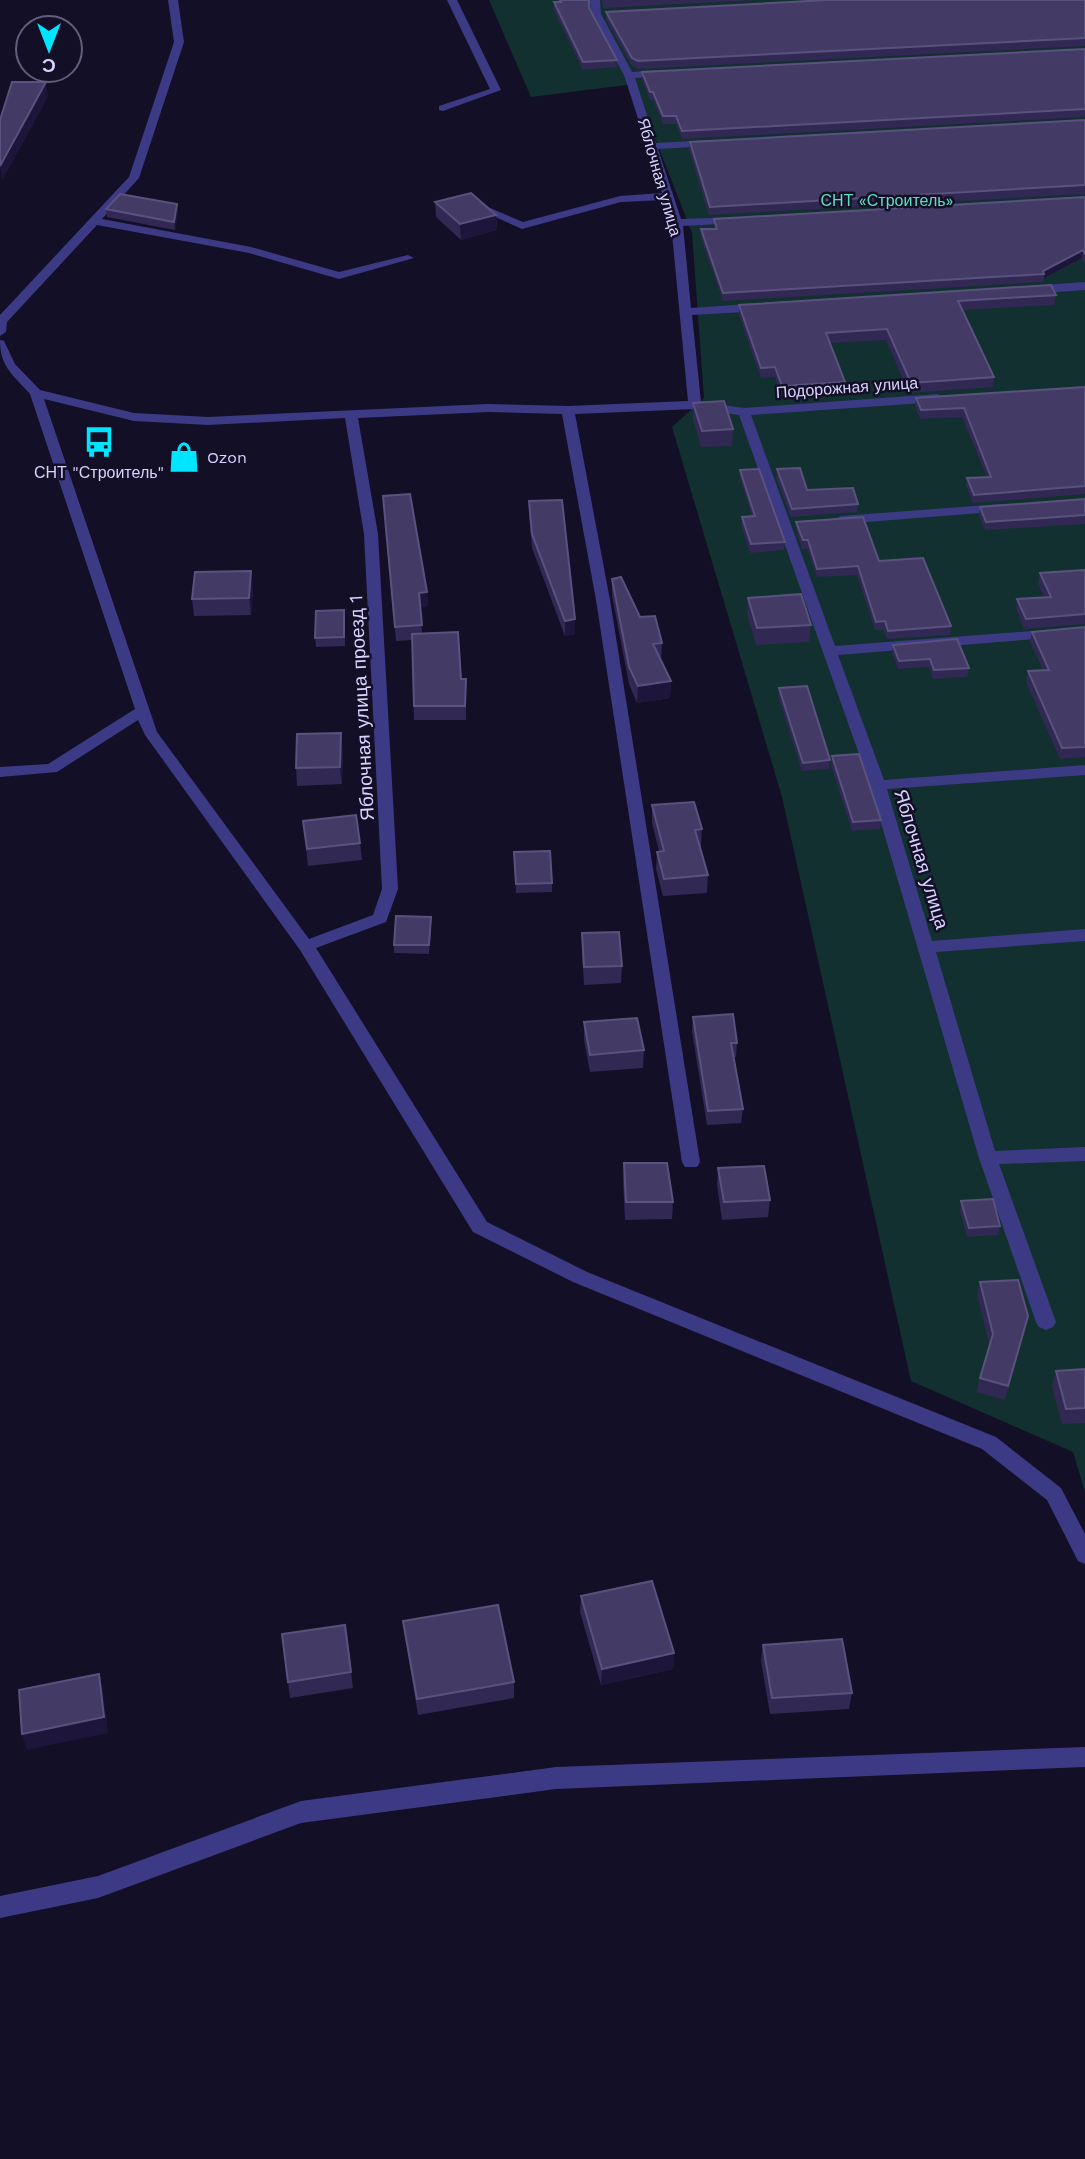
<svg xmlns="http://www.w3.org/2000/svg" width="1085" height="2159" viewBox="0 0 1085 2159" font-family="'Work Sans',sans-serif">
<rect width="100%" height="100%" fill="#130f26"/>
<polygon fill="#12302f" points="489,0 1085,0 1085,1492 1073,1452 911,1381 782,797 672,427 704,398 692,233 634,84 531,97"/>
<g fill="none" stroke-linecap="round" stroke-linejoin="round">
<g fill="#3d3a85" fill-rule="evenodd">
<polygon points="168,0 178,0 184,42 139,178 102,219 251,247 339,272 408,255 414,258 339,279 249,253 97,225 7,322 6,332 0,336 0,315 129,177 174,42"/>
<polygon points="447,0 457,0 501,90 443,111 439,110 439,106 490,89"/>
<path d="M 590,0 L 600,0 L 601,14 L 632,72 L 666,70 L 671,73 L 666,76 L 635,78 L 656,143 L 711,140 L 716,143 L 711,146 L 658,149 L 681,219 L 737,217 L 743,220 L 737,223 L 683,226 L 691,308 L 763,303 L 769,307 L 763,311 L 692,315 L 701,402 L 744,408 L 938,394 L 944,398 L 938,402 L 751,415 L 835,646 L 1085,627 L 1085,635 L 838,655 L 884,780 L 1085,765 L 1085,775 L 887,789 L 932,941 L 1085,929 L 1085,941 L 936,952 L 995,1151 L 1085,1147 L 1085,1161 L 999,1164 L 1056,1322 L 1053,1327 L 1046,1330 L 1039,1327 L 1036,1322 L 979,1158 L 870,785 L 739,415 L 695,409 L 575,414 L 610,600 L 700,1162 L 697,1167 L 685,1167 L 682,1162 L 596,600 L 562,414 L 488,412 L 358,418 L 378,534 L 398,889 L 386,922 L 316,948 L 487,1222 L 587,1272 L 996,1437 L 1061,1488 L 1085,1534 L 1085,1564 L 1078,1561 L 1047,1500 L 982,1449 L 573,1282 L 473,1232 L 300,950 L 145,735 L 138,720 L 57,772 L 0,777 L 0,767 L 48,764 L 135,709 L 30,394 C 13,375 0,367 0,340 L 4,341 L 15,364 L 40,390 L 134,413 L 208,417 L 488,404 L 568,406 L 688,401 L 671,223 L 664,200 L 621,202 L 522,229 L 473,207 L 483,205 L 523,222 L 620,196 L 662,193 L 624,75 L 591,14 ZM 44,399 L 134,421 L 208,425 L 345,418 L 364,534 L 382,889 L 373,915 L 309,939 L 157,732 Z"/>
<polygon points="1085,282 1085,290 1029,294 1023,290 1029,286"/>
<polygon points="1001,504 1008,508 1006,511 841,524 834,520 841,516"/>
<polygon points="1085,1747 1085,1767 556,1789 301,1823 98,1898 0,1918 0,1896 98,1876 301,1801 556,1767"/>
</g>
</g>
<g fill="#312854">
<polygon points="557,0 590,0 589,8 617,60 617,67 583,70 554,10 554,2 558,2"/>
<polygon points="602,0 758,0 603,8"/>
<polygon points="1085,0 1085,46 638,69 632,66 606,19 606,12"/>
<polygon points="1085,49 1085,117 682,139 676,124 663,124 653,100 650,100 642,80 642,72"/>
<polygon points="1085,120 1085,194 709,215 689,150 690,142"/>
<polygon points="1085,197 1085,265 1082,258 1044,278 1043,282 723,301 701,238 701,229 714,229 714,219"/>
<polygon points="435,202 496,215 497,230 461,240 436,217"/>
<polygon points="177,204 178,212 175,230 107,217 106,209"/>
<polygon points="1056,295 1054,305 963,310 994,377 993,387 909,393 886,340 830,343 845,382 844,393 781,396 775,377 761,378 739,315 739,305"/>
<polygon points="1085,387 1085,494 973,503 966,486 967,478 987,477 962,417 920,419 915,406 916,398"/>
<polygon points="693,403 733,429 732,446 701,447 693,420"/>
<polygon points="777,469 807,490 858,504 857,512 791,517 776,477"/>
<polygon points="740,470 785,542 784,550 750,553 741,525 742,517 752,516 740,479"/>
<polygon points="1085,499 1085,524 985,530 979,516 980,507"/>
<polygon points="529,501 575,634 565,636 532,548 529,515"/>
<polygon points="384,510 427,592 428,606 420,607 422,633 461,679 466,679 466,720 414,720 412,640 396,641"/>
<polygon points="796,522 879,561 951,626 950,635 887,639 884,630 875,630 857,575 817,577 807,549 802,549 796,530"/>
<polygon points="1085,570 1085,624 1024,629 1016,609 1017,599 1044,597 1038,583 1040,573"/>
<polygon points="612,579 640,617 662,643 661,660 671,681 670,698 637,703 629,684 612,596"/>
<polygon points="253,588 251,615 194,616 192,599"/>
<polygon points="748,598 811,625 809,642 756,645 747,615"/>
<polygon points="345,619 345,646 316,647 315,638"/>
<polygon points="1085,627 1085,757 1060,759 1026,682 1028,671 1043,670 1030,642 1032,632"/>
<polygon points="893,645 969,668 967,677 933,679 929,667 898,669 892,653"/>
<polygon points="779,688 830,760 829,769 802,771 778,696"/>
<polygon points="343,750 342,784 297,786 296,768"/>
<polygon points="832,756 881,820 880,829 852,831 831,765"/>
<polygon points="652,805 702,829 701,847 699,847 708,875 707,893 663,896 656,869 657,852 659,851 652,823"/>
<polygon points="303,821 360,843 362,860 308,866"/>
<polygon points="514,852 552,883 552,892 516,893"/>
<polygon points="431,926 429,954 394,953 394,945"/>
<polygon points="582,933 622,966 621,983 584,985 582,950"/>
<polygon points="693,1017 737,1043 736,1057 733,1057 743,1109 741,1123 707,1125 692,1031"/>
<polygon points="584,1022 644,1050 643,1068 590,1072 584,1040"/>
<polygon points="624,1163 673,1202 672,1219 625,1220 623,1181"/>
<polygon points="718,1168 770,1200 768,1217 722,1220 717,1185"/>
<polygon points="961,1201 1000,1226 998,1235 967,1237 960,1210"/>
<polygon points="980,1282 1025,1330 1005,1400 976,1392 990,1346 977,1296"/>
<polygon points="1085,1369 1085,1423 1062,1424 1052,1386 1056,1371"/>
<polygon points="581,1596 674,1653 673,1669 601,1685 580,1612"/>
<polygon points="403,1621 514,1682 514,1698 418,1715 405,1637"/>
<polygon points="345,1625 353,1688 290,1698 288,1682"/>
<polygon points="763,1645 852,1693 849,1709 770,1714 761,1661"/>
</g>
<g fill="#1d163a">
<polygon points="46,82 48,97 2,181 0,166"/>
<polygon points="177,204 178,212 175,230 174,222"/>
<polygon points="496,215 497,230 461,240 460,224"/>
<polygon points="1083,250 1082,258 1044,278 1044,274 1043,271"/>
<polygon points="251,571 253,588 251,615 249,598"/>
<polygon points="427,592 428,606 420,607 419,593"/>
<polygon points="575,619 575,634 565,636 565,621"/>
<polygon points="671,681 670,698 637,703 638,686"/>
<polygon points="341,733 343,750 342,784 340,767"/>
<polygon points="431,917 431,926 429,954 429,945"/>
<polygon points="674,1653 673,1669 601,1685 602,1669"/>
<polygon points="99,1674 103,1690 108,1733 27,1750 22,1734"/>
</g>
<g fill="#433a66" stroke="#5a527e" stroke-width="2">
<polygon points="560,0 589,0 589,8 617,60 583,62 554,2 561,2"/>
<polygon points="827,0 1085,0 1085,38 638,61 632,58 606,12"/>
<polygon points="1085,49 1085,109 682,131 676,116 663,116 653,92 650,92 642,72"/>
<polygon points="12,82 46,82 0,166 0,120"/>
<polygon points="1085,120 1085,185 710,207 690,142"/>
<polygon points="471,193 496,215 460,224 435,202"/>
<polygon points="120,194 177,204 174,222 106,209"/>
<polygon points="1085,197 1085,254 1083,250 1043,271 1044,274 723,293 701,229 717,229 714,219"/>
<polygon points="1051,285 1056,295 958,301 994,377 911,383 887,329 826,333 845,382 782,386 775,367 761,368 739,305"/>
<polygon points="1085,387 1085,486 974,495 967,478 991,477 964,408 921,410 916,398"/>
<polygon points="724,401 733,429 702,431 693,403"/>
<polygon points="800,468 807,490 853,488 858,504 792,509 777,469"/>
<polygon points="759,469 785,542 751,544 742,517 755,516 740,470"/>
<polygon points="410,494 427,592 419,593 422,625 395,627 383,496"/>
<polygon points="1085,499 1085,515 986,522 980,507"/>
<polygon points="562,500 575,619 565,621 532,534 529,501"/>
<polygon points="863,517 879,561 923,558 951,626 888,631 885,621 876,622 858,566 817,569 808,540 803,540 796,522"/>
<polygon points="1085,570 1085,614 1026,619 1017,599 1051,597 1040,573"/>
<polygon points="251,571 249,598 192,599 195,572"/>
<polygon points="621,577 640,617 655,616 662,643 653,644 671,681 638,686 629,667 612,579"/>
<polygon points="801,594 811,625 757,628 748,598"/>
<polygon points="344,610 344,637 315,638 316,611"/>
<polygon points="1085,627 1085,747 1062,748 1028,671 1049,670 1032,632"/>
<polygon points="458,632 461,679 466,679 465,706 414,706 412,634"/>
<polygon points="957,639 969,668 934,670 930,659 899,661 893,645"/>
<polygon points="807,686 830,760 803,763 779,688"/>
<polygon points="341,733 340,767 296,768 297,734"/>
<polygon points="859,754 881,820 853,822 832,756"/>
<polygon points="694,802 702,829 695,830 708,875 664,879 657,852 664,851 652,805"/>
<polygon points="356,815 360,843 307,849 303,821"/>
<polygon points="550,851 552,883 516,884 514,852"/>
<polygon points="396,916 431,917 429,945 394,945"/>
<polygon points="619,932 622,966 584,967 582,933"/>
<polygon points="733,1014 737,1043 731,1043 743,1109 708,1111 693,1017"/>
<polygon points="637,1018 644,1050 590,1055 584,1022"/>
<polygon points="624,1163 667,1163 673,1202 626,1202"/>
<polygon points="764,1166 770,1200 724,1202 718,1168"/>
<polygon points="993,1199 1000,1226 969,1228 961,1201"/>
<polygon points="1018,1280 1028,1316 1008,1386 980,1378 993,1334 980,1282"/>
<polygon points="1085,1369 1085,1408 1066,1409 1056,1371"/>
<polygon points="652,1581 674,1653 602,1669 581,1596"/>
<polygon points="498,1605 514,1682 417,1699 403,1621"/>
<polygon points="345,1625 351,1672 288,1682 282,1634"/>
<polygon points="842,1639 852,1693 772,1698 763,1645"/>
<polygon points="99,1674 104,1717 22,1734 19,1690"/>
</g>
<defs>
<symbol id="bus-bare" viewBox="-9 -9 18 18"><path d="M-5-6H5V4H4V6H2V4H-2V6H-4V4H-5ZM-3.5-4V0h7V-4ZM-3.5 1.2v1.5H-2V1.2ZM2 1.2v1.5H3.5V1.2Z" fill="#00e5ff" stroke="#130f26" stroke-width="2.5" paint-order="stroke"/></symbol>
<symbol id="shop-bare" viewBox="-9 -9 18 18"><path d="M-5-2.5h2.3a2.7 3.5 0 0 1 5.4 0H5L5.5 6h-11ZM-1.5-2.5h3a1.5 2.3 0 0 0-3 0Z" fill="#00e5ff" stroke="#130f26" stroke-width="2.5" paint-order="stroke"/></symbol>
</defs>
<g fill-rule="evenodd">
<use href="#bus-bare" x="77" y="420" width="44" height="44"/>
<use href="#shop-bare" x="162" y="435" width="44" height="44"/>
</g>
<g text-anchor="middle" stroke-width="5" stroke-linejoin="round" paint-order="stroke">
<g font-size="16" fill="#d9d4ff" stroke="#130f26">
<text transform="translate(660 177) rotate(74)" y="6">Яблочная улица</text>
<text transform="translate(847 387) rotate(-4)" y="6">Подорожная улица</text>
</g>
<g font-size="16" fill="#5fe0c0" stroke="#130f26">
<text x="887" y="206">СНТ «Строитель»</text>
</g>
<g font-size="16" fill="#d9d4ff" stroke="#130f26" text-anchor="start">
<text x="207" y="463">Ozon</text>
<text x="99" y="478" text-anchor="middle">СНТ "Строитель"</text>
</g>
<g font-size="19" fill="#d9d4ff" stroke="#130f26">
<text transform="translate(361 708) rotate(-93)" y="7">Яблочная улица проезд 1</text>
<text transform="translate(922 859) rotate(73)" y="7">Яблочная улица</text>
</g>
</g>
<g transform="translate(49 49) rotate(180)"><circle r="33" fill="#130f26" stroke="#625e7d" stroke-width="2"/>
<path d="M0-5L12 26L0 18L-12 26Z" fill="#00e5ff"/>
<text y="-10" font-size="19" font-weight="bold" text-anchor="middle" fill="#d9d4ff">С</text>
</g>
</svg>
